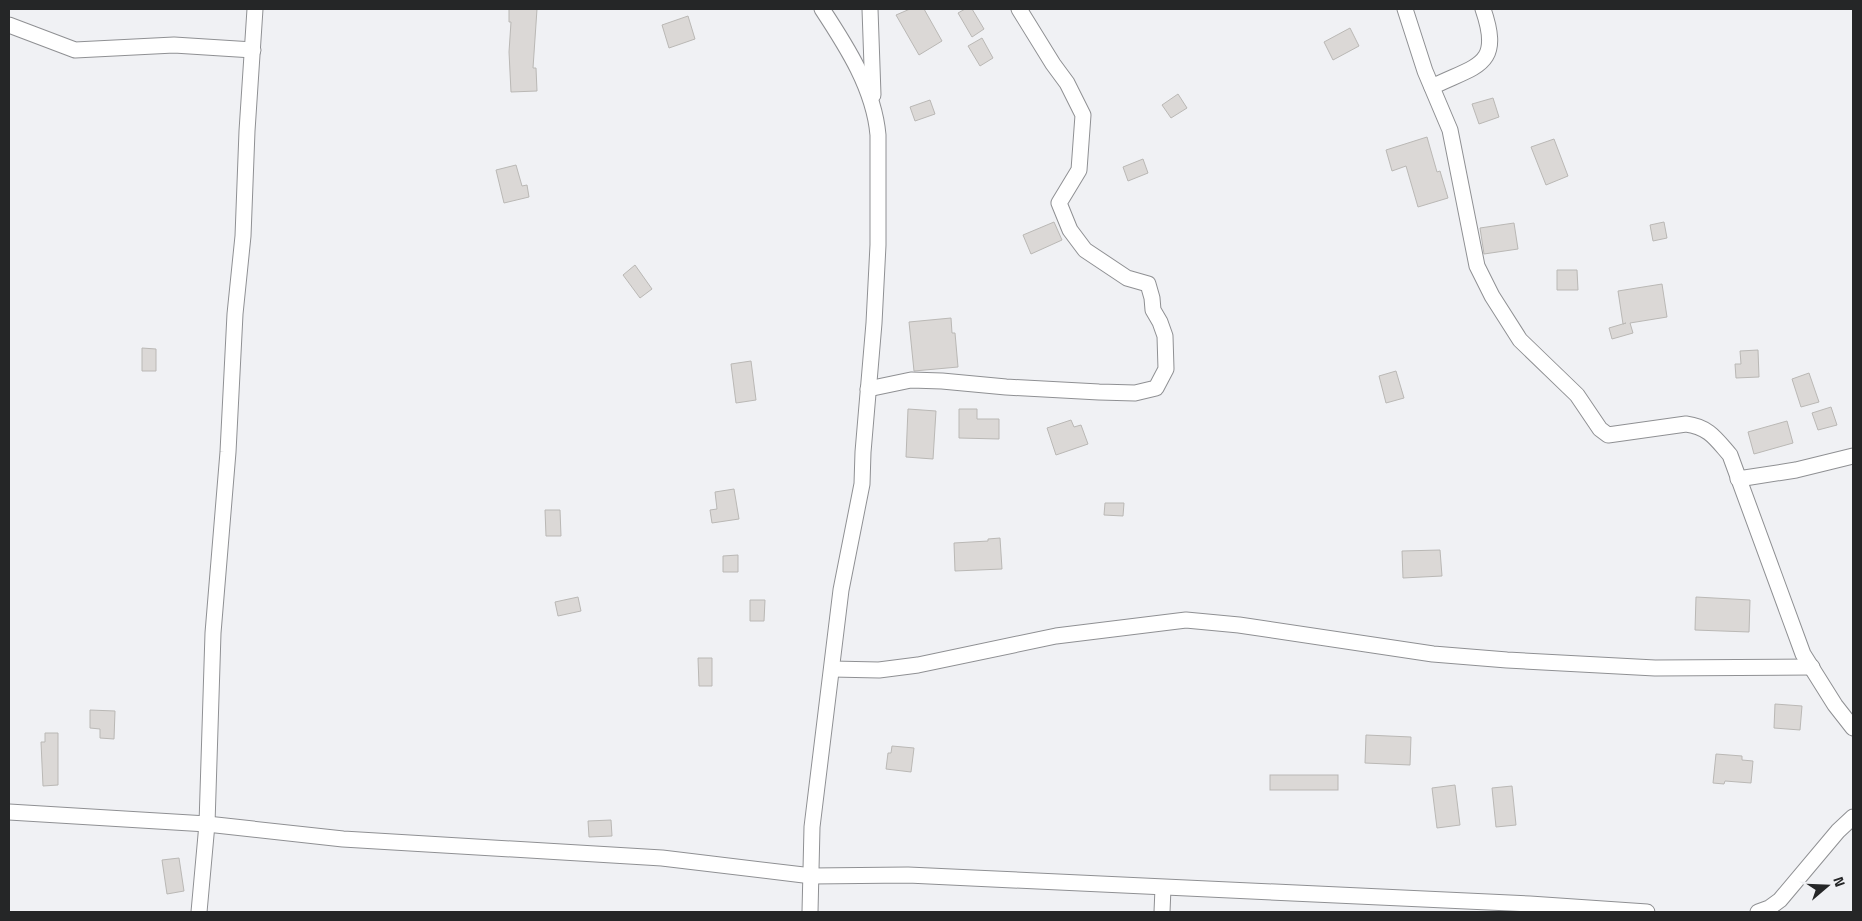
<svg xmlns="http://www.w3.org/2000/svg" width="1862" height="921" viewBox="0 0 1862 921" font-family="'Titillium Web',sans-serif">
<rect width="100%" height="100%" fill="#f0f1f4"/>
<g fill="#dbd8d6" stroke="#bab8b5">
<polygon points="509,9 537,9 533,68 536,68 537,91 511,92 509,52 511,22 509,22"/>
<polygon points="910,9 924,9 942,41 919,55 896,15"/>
<polygon points="965,9 972,9 984,29 972,37 958,13"/>
<polygon points="688,16 695,39 669,48 662,25"/>
<polygon points="1350,28 1359,46 1333,60 1324,42"/>
<polygon points="982,38 993,58 980,66 968,46"/>
<polygon points="1178,94 1187,108 1171,118 1162,105"/>
<polygon points="1493,98 1499,117 1479,124 1472,104"/>
<polygon points="930,100 935,114 915,121 910,107"/>
<polygon points="1427,137 1437,172 1440,171 1448,198 1418,207 1406,166 1392,171 1386,150"/>
<polygon points="1554,139 1568,176 1546,185 1531,147"/>
<polygon points="1143,159 1148,173 1128,181 1123,167"/>
<polygon points="516,165 522,186 527,185 529,197 504,203 496,170"/>
<polygon points="1054,222 1062,240 1031,254 1023,235"/>
<polygon points="1664,222 1667,238 1653,241 1650,225"/>
<polygon points="1514,223 1518,249 1484,254 1480,228"/>
<polygon points="635,265 652,289 640,298 623,275"/>
<polygon points="1557,270 1577,270 1578,290 1557,290"/>
<polygon points="1662,284 1667,317 1630,323 1633,333 1612,339 1609,328 1626,323 1623,324 1618,291"/>
<polygon points="951,318 952,333 955,333 958,367 914,371 909,322"/>
<polygon points="142,348 156,349 156,371 142,371"/>
<polygon points="1758,350 1759,377 1736,378 1735,364 1741,364 1740,351"/>
<polygon points="751,361 756,400 736,403 731,364"/>
<polygon points="1396,371 1404,398 1386,403 1379,376"/>
<polygon points="1809,373 1819,402 1801,407 1792,379"/>
<polygon points="1831,407 1837,425 1818,430 1812,413"/>
<polygon points="908,409 936,411 933,459 906,457"/>
<polygon points="959,409 977,409 977,419 999,419 999,439 959,438"/>
<polygon points="1071,420 1074,427 1081,425 1088,444 1056,455 1047,428"/>
<polygon points="1787,421 1793,443 1754,454 1748,432"/>
<polygon points="734,489 739,519 712,523 710,510 717,509 715,492"/>
<polygon points="1105,503 1124,503 1123,516 1104,515"/>
<polygon points="545,510 560,510 561,536 546,536"/>
<polygon points="1000,538 1002,569 955,571 954,543 988,541 988,539"/>
<polygon points="1440,550 1442,576 1403,578 1402,551"/>
<polygon points="738,555 738,572 723,572 723,556"/>
<polygon points="578,597 581,611 558,616 555,602"/>
<polygon points="1696,597 1750,600 1749,632 1695,630"/>
<polygon points="750,600 765,600 764,621 750,621"/>
<polygon points="698,658 712,658 712,686 699,686"/>
<polygon points="1775,704 1802,706 1800,730 1774,728"/>
<polygon points="90,710 115,711 114,739 100,738 100,729 90,728"/>
<polygon points="45,733 58,733 58,785 43,786 41,742 45,742"/>
<polygon points="1366,735 1411,737 1410,765 1365,763"/>
<polygon points="892,746 914,748 911,772 886,769 888,753 891,753"/>
<polygon points="1716,754 1742,756 1742,760 1753,761 1751,783 1725,781 1724,784 1713,783"/>
<rect x="1270" y="775" width="68" height="15"/>
<polygon points="1455,785 1460,825 1437,828 1432,788"/>
<polygon points="1512,786 1516,825 1496,827 1492,788"/>
<polygon points="611,820 612,836 589,837 588,821"/>
<polygon points="179,858 184,891 167,894 162,860"/>
</g>
<g fill="none" stroke-linecap="round" stroke-linejoin="round">
<defs>
<g id="street">
<polyline points="870,9 873,95"/>
<path d="M 1405,9 L 1425,71 L 1450,130 L 1477,266 L 1492,296 L 1520,340 L 1577,395 L 1600,429 L 1608,435 L 1686,424 C 1709,427 1716,439 1730,455 L 1803,654 L 1835,705 L 1853,728"/>
<polyline points="9,25 75,50 174,45 253,50"/>
<path d="M 1432,87 C 1476,65 1503,67 1483,9"/>
<polyline points="868,389 911,380 942,381 1006,387 1099,392 1135,393 1156,388 1166,369 1165,336 1160,322 1153,310 1152,298 1148,284 1127,278 1085,250 1070,230 1059,203 1079,170 1083,115 1067,83 1053,64 1019,9"/>
<polyline points="1738,479 1796,470 1853,456"/>
<polyline points="832,669 879,670 918,665 1056,636 1186,620 1239,625 1433,654 1507,660 1655,668 1812,667"/>
<polyline points="9,812 207,824 343,839 662,858 812,876 908,875 1530,904 1647,912"/>
<polyline points="199,912 207,824 213,633 228,452 235,314 243,236 247,131 255,9"/>
<path d="M 810,912 L 812,827 L 841,590 L 862,484 L 863,452 L 874,323 L 878,245 L 878,135 C 874,89 847,47 822,9"/>
<polyline points="1162,912 1163,888"/>
<polyline points="1758,912 1769,908 1780,900 1838,831 1853,817"/>
</g>
</defs>
<use href="#street" stroke="#8f9093" stroke-width="17"/>
<use href="#street" stroke="#fff" stroke-width="15"/>
</g>
<rect width="1862" height="921" fill="none" stroke="#252627" stroke-width="20"/>
<g transform="translate(1827 886) rotate(71)" stroke="#f0f1f4" stroke-width="4" paint-order="stroke">
<path d="M0-4L9 19L0 12L-9 19Z" fill="#252627"/>
<text y="-8" font-size="14" font-weight="bold" text-anchor="middle" fill="#252627">N</text>
</g>
</svg>
